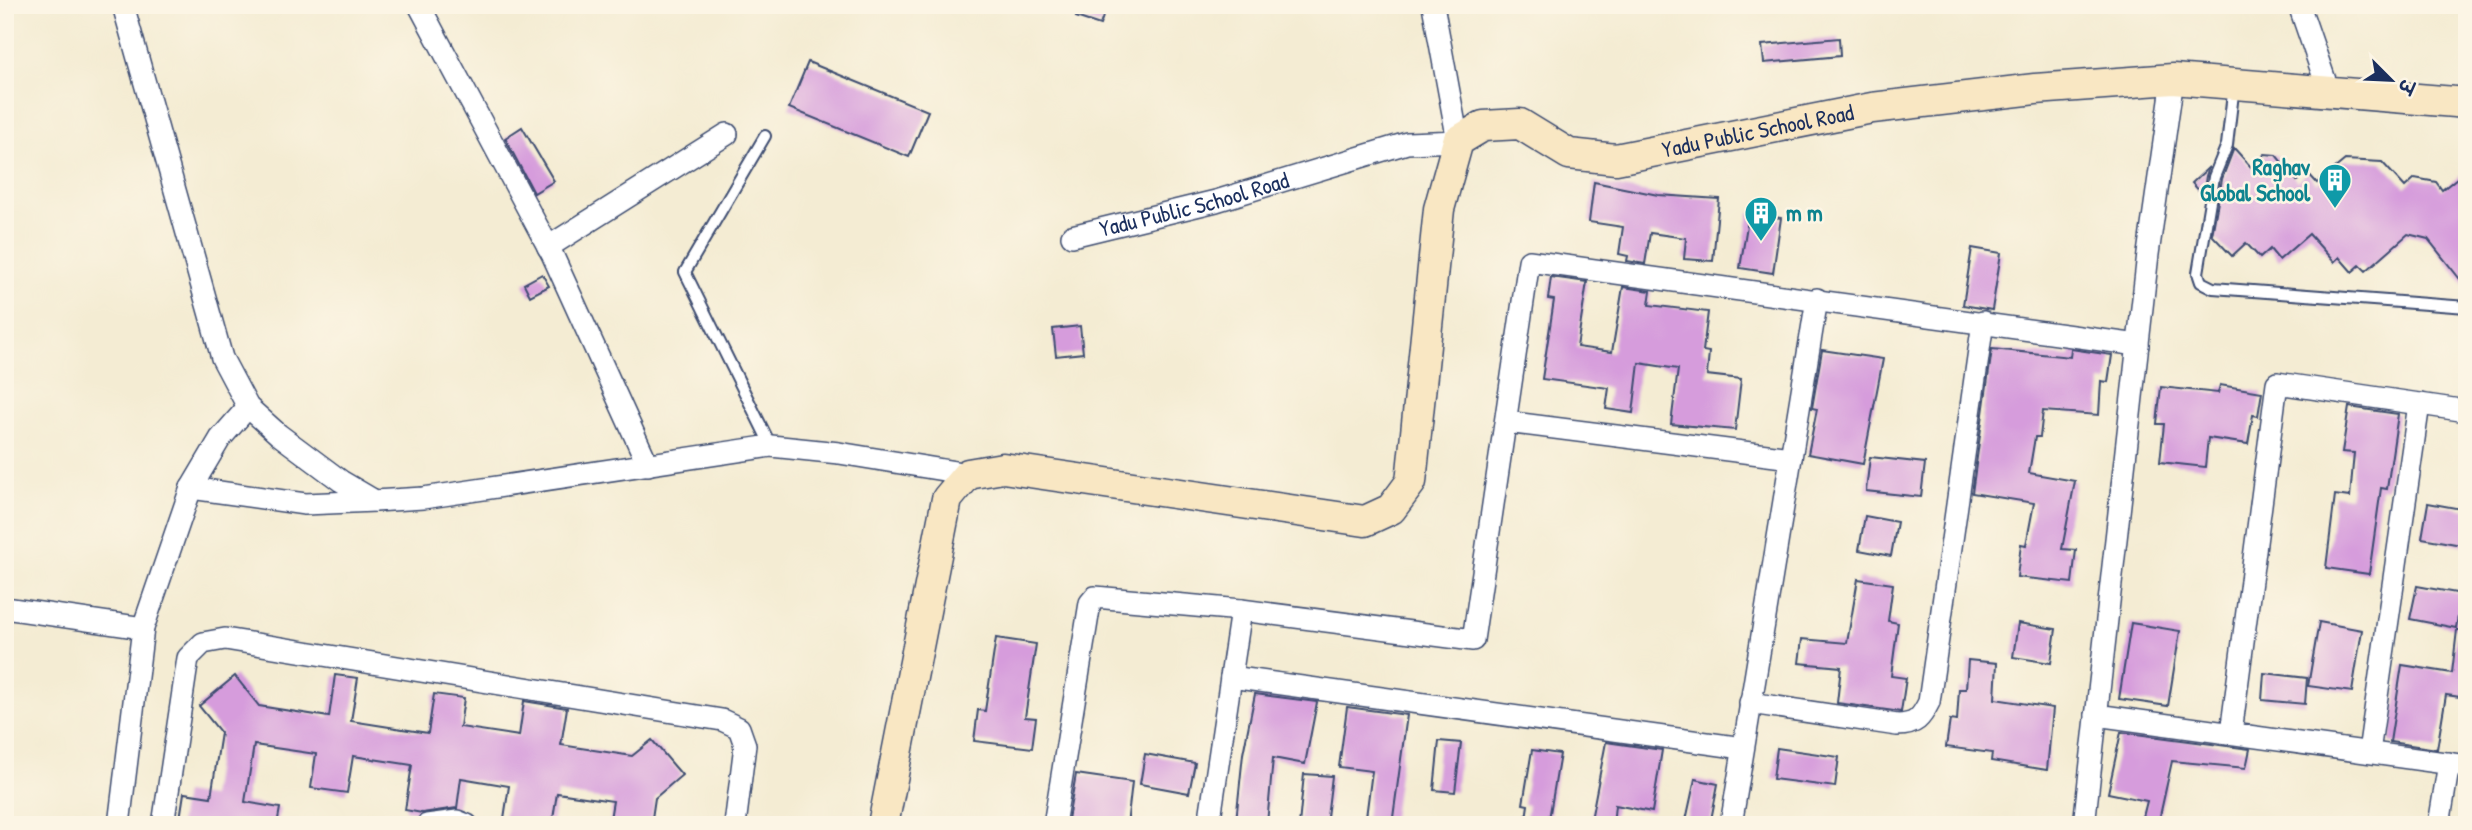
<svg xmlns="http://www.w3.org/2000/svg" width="2472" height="830" viewBox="0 0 2472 830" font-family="'Patrick Hand','Playpen Sans Deva',sans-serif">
<rect width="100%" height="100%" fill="#fcf5e5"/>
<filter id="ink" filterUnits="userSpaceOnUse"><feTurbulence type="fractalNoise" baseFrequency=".0143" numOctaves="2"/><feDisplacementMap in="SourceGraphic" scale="14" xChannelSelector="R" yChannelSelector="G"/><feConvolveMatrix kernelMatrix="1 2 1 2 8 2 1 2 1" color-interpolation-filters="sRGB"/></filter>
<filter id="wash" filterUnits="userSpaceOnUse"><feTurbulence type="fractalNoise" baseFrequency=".00686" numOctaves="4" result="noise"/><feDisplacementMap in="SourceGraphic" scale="28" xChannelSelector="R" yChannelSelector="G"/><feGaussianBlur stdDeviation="1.57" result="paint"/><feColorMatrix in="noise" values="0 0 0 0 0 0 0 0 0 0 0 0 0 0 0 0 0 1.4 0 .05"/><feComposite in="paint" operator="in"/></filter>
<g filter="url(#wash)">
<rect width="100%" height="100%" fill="#f4ecd3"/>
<g id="blocks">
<g fill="#d69cdc">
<polygon points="1080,5 1107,5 1100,25 1076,17"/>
<polygon points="1839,38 1840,56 1764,63 1762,45"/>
<polygon points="808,62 928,111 909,157 789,108"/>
<polygon points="522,127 554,181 534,193 505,138"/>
<polygon points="2234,148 2251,167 2265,154 2276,155 2297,181 2307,172 2317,183 2345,160 2382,162 2405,187 2415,178 2436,182 2442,190 2467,170 2467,288 2428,239 2408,234 2366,271 2360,265 2352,272 2339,257 2334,262 2309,234 2279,260 2270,249 2260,258 2246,243 2232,256 2212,235 2222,179"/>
<polygon points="2209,167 2206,176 2203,195 2192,183"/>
<polygon points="1594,182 1658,195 1719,199 1713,261 1684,259 1686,238 1650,233 1645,264 1627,261 1628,256 1619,254 1623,227 1589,222"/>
<polygon points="1749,213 1781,218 1773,273 1740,268"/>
<polygon points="1972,248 2001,253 1992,310 1963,305"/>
<polygon points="542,274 549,286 530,296 524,284"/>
<polygon points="1551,277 1587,282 1577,347 1612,352 1623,287 1651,291 1649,305 1708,312 1703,351 1709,352 1707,375 1741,379 1735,430 1671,424 1678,369 1639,363 1633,413 1606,409 1609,388 1542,379 1554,300 1548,299"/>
<polygon points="1080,326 1083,353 1056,356 1053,329"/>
<polygon points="1992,349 2070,357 2071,349 2112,355 2108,382 2101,381 2099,415 2043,411 2040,437 2035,437 2029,473 2075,481 2062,549 2076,550 2072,583 2017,577 2021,544 2026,545 2034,503 1972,493"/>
<polygon points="1822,350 1883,359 1863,464 1808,454 1817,409 1812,408"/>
<polygon points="2220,385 2262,392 2258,416 2253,415 2248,444 2208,438 2205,467 2160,462 2164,424 2157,424 2161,387 2218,393"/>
<polygon points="2349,407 2398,414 2387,489 2381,488 2369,574 2326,568 2335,495 2350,497 2354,453 2342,452"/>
<polygon points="1870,457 1925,463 1921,497 1866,491"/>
<polygon points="2428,503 2467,510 2467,546 2422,538"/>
<polygon points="1865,516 1897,522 1891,556 1859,550"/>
<polygon points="1858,579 1893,584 1888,621 1898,623 1891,676 1906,678 1901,712 1837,703 1841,667 1799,663 1802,639 1847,643"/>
<polygon points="2417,586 2462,594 2456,628 2410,619"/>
<polygon points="2319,622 2362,630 2352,692 2308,686"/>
<polygon points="2018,623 2056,629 2051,663 2013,657"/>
<polygon points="2131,623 2180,631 2168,706 2119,699"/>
<polygon points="2457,630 2467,630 2467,698 2446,695 2437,749 2390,742 2402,665 2452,673"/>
<polygon points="996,638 1036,644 1025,717 1036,718 1032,748 974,741 978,710 985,711"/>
<polygon points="1968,660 1997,663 1995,699 2053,708 2047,770 1991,761 1992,753 1946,747 1950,720 1957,721 1959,689 1966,689"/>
<polygon points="2264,673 2307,678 2305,704 2262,700"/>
<polygon points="335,675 358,678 351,721 428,733 434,694 464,698 460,727 519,736 524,701 567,708 561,745 632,756 652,740 682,775 655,798 651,825 609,825 613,801 557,793 552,825 503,825 509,786 461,778 457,808 422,813 405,810 412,765 353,756 347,793 311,788 316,754 254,745 245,802 280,808 277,825 179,825 184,793 211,797 221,733 199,706 235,676 259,706 329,717"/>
<polygon points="1255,694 1317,702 1305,764 1273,758 1267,824 1236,821 1243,754"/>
<polygon points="1347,707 1407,715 1392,825 1365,825 1372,771 1339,767"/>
<polygon points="2121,732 2250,749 2246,768 2172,761 2158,825 2141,825 2147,801 2108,793"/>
<polygon points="1439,741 1461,743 1455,792 1434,790"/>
<polygon points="1606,742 1662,750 1652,812 1615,805 1613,825 1590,825"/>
<polygon points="1777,748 1839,757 1835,787 1773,779"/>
<polygon points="1532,750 1560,754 1548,825 1525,825 1528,805 1523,804"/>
<polygon points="1145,754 1195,763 1189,793 1140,784"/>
<polygon points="1076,774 1132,782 1127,825 1067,825"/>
<polygon points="1304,774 1332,776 1326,825 1299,825"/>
<polygon points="1695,779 1718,784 1710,825 1685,825"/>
</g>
</g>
</g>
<g filter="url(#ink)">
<use href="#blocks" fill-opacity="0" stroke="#3c4b70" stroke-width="2"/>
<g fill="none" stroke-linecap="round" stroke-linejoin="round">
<defs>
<g id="lane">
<polyline points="2234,85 2227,145 2214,177 2198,273 2201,282 2213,288 2467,307"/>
<polyline points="765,136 685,272 771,446"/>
</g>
<g id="street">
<polyline points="123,5 222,358 248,407 278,434 341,481 375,501 423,498 771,446 839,453 968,474"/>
<polyline points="419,5 552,254 648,465"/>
<polyline points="2299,5 2329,92"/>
<path id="s1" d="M 1072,236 L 1216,201 L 1407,143 L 1458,141 L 1433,5"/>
<polyline points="548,247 727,134"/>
<polyline points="1506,422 1791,458"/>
<polyline points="191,488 305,504 375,501"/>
<polyline points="5,608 143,628"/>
<polyline points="1231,677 1743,748"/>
<path d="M 1750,703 L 1897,725 C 1916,725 1921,718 1929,702 L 1983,322"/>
<polyline points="2096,715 2467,766"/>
<polyline points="2231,733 2277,383 2467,411"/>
<polyline points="2369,752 2419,404"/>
<polyline points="119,825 143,628 191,488 220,439 248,407"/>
<polyline points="163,825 188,658 203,643 225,639 722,720 739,728 745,745 735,825"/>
<polyline points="427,825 457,821 467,825"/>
<polyline points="1054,825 1090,603 1095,597 1241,610 1473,640 1529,261 2138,345"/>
<polyline points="1209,825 1241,610"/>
<polyline points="1731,825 1817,299"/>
<polyline points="2084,825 2148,254 2173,79"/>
<polyline points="2439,825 2449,763"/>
</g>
<g id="secondary">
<path id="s2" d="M 883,825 L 947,499 L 968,474 L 1003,468 L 1365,521 L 1391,509 L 1411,482 L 1439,209 L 1458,141 L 1483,126 L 1520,124 L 1569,154 L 1616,159 L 1872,108 L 2035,89 L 2173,79 L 2467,103"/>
</g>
</defs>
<use href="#lane" stroke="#3c4b70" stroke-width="14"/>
<use href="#street" stroke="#3c4b70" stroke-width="24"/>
<use href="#secondary" stroke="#3c4b70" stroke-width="33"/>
<use href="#lane" stroke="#fff" stroke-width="10"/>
<use href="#street" stroke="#fff" stroke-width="21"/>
<use href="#secondary" stroke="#f9e7c3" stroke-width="30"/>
</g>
</g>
<defs>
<symbol id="building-pin" viewBox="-11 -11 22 30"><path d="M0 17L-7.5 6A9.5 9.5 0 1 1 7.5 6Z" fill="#0f9aa8" stroke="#fcf5e5"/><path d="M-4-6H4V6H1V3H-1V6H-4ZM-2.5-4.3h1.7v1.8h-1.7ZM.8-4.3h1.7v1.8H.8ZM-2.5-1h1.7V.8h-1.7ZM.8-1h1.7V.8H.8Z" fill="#fff"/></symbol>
</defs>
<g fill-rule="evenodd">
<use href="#building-pin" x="2316" y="161" width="38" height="52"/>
<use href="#building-pin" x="1742" y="194" width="38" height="52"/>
</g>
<g text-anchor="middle" stroke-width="5" stroke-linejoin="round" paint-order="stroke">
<g font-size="23" fill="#1b2f5e" stroke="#fcf5e5">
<text dy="8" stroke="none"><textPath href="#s2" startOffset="1489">Yadu Public School Road</textPath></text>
<text dy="8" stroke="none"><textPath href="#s1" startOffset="126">Yadu Public School Road</textPath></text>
</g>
<g font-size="23" font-weight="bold" fill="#0d838f" stroke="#fcf5e5" text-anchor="end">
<text x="2310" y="175">Raghav<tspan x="2310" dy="26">Global School</tspan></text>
<text x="1786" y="221" text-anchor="start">m m</text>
</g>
</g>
<rect width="2472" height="830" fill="none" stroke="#fcf5e5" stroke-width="28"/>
<g transform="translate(2391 80) rotate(114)" stroke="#fcf5e5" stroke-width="5" paint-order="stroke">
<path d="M0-5L12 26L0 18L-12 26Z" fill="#1b2f5e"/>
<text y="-10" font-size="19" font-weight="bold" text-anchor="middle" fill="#1b2f5e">उ</text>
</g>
</svg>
